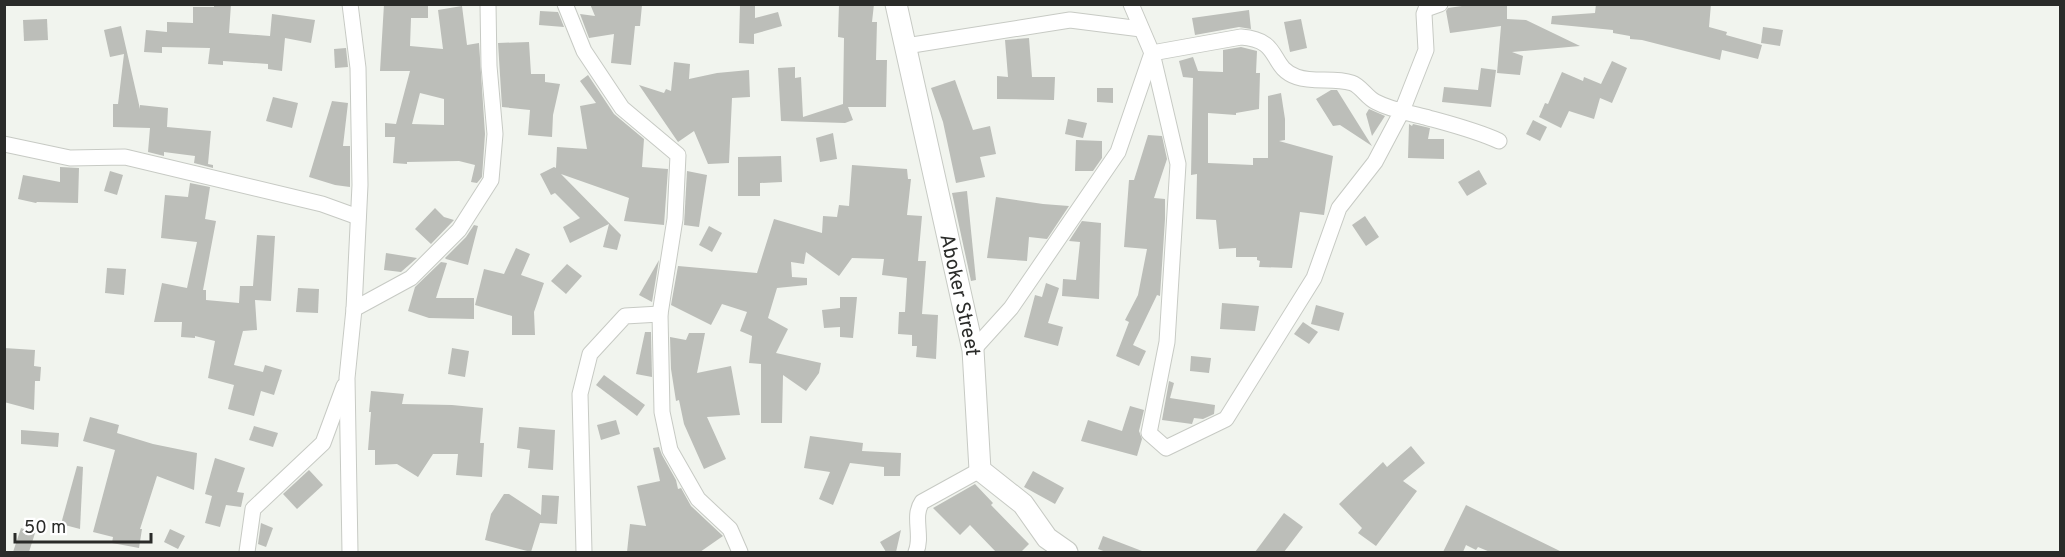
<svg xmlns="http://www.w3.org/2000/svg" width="2065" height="557" viewBox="0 0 2065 557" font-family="Overpass,sans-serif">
<rect width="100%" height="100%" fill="#f1f4ee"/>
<g fill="#bcbeb9" fill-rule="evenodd">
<polygon points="214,4 231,4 229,33 270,36 272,14 315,20 311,43 285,38 282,71 268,69 268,64 223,61 223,65 208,64 210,48 162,47 162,53 144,52 146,30 167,32 167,22 193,23 193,7 214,7"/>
<path d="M 384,4 L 428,4 L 428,18 L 411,18 L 410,46 L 443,49 L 438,10 L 462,6 L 467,45 L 479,43 L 485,134 L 482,177 L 477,183 L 471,182 L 475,165 L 459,161 L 407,162 L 407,164 L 393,163 L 395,137 L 385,137 L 385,123 L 396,124 L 410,71 L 380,71 ZM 420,93 L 444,99 L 444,125 L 412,124 Z"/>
<polygon points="590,4 642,5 640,26 635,26 631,65 611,63 614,34 589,38 580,14 595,16"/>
<polygon points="740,4 755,4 755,18 778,12 782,26 754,34 754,44 739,43"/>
<polygon points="839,4 874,4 872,22 877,22 876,60 887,60 886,107 848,107 853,120 845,123 781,121 778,68 795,67 795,78 801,77 803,117 843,104 844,38 838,37"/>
<polygon points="1476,4 1507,4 1507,19 1526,20 1580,46 1512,52 1523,56 1520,75 1497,73 1501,26 1450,33 1446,11 1448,8"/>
<polygon points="1596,4 1711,4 1709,27 1727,32 1726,35 1762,45 1758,59 1722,50 1720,60 1642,40 1630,39 1630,36 1613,33 1613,30 1551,24 1552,16 1595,13"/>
<polygon points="1249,10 1251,29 1239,27 1195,35 1192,18"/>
<polygon points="540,11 558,12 564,27 539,25"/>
<polygon points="47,19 48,40 24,41 23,20"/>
<polygon points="1301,19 1307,48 1290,52 1284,22"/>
<polygon points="121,26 140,109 140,105 168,108 167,127 211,131 208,164 213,165 213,168 194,163 195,156 164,152 164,156 148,152 150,128 113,127 113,104 118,104 124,54 110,57 104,30"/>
<polygon points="1763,27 1783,30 1780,46 1761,43"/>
<polygon points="1029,38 1032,77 1055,77 1054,100 997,99 997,76 1008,77 1005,40"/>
<polygon points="529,42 531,74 545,74 545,82 560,84 553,115 552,137 528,135 530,110 502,107 498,43"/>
<polygon points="1241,47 1257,51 1256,73 1260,73 1259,109 1236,113 1236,115 1208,113 1208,163 1253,165 1253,158 1268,158 1268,96 1281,93 1285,119 1285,140 1279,141 1333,156 1324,215 1300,212 1292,268 1259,267 1260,261 1257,260 1257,257 1236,257 1236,248 1219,249 1216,220 1196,219 1197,174 1191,175 1193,78 1183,77 1179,61 1193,57 1198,71 1223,72 1223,50"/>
<polygon points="346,48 348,67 335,68 334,49"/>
<polygon points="1612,61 1627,68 1612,103 1600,98 1594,119 1569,111 1561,128 1539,117 1545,103 1548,104 1562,72 1583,81 1584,77 1601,84"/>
<polygon points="674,62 690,64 689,79 717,73 749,70 750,97 732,98 729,163 708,164 694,131 678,142 639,85 664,93 666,89 671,91"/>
<polygon points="1481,68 1496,70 1491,107 1442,102 1444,87 1478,90"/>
<polygon points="588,75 614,114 644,139 642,167 668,169 664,225 624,221 629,198 561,174 621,235 617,250 603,247 609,224 570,243 563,227 580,218 555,193 551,195 540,174 554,167 556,168 557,147 587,149 580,106 596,103 580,81"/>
<polygon points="955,80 973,130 990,126 996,154 980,157 985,177 956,183 943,122 931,88"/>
<polygon points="1097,88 1113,88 1113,103 1097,102"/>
<polygon points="1331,90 1337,90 1372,146 1340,125 1333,126 1316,99"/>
<polygon points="273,97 298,103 292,128 266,121"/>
<polygon points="332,101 348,103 343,146 350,146 350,187 335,185 309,177"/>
<polygon points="1369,109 1385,116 1372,136 1366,114"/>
<polygon points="1068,119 1087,123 1083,138 1065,134"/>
<polygon points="1533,120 1547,127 1540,141 1526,134"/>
<polygon points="1409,124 1412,126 1413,124 1430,128 1428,139 1444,139 1444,159 1408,158"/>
<polygon points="833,133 837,159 820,162 816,138"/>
<polygon points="1148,135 1162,136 1167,159 1154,198 1165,199 1165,219 1160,296 1157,295 1133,345 1146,351 1139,366 1116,356 1129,322 1125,320 1138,295 1147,249 1124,247 1129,180 1134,180"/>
<polygon points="1076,140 1102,141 1102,158 1093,171 1075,171"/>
<polygon points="781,156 782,182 760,183 760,196 738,196 738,157"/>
<polygon points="852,165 907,169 908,179 911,179 907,215 922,216 918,261 926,261 922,314 938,315 936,359 916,357 917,346 912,346 912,335 898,334 899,312 905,312 907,278 882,275 884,259 852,258 839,276 806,252 804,264 791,262 792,277 807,278 807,285 777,288 768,318 788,329 776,353 821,363 819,373 806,391 783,375 782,423 761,423 761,364 749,363 752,336 740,331 747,312 722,304 711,325 671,305 678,266 757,273 774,219 822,233 823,216 837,217 839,205 849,206"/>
<polygon points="60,167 79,168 78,203 37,202 36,203 18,199 23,175 60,182"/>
<polygon points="1479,170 1487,184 1467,196 1458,182"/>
<polygon points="110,171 123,175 117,195 104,191"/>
<polygon points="687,171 707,175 699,227 684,225"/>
<polygon points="190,183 210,187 205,219 216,221 203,290 206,290 206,300 239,303 240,286 253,286 257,235 275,236 271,301 255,300 257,330 243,331 234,365 263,372 265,365 282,370 274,395 261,391 254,416 228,409 234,385 208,378 215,341 195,336 195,338 181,337 182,322 154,322 162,283 187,288 197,242 161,238 165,195 188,197"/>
<polygon points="967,191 976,280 971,281 952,193"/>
<polygon points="996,197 1043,204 1069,206 1047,239 1029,237 1027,261 987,258"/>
<polygon points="435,208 444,217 454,220 431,244 415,229"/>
<polygon points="1365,216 1379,237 1366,246 1352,225"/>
<polygon points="1082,221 1101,223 1099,299 1062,296 1063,279 1076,280 1080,242 1069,241"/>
<polygon points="474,225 478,226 468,265 446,259 445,258 466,237"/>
<polygon points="709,226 722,233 712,252 699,245"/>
<polygon points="516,248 530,254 521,275 544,283 534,312 535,335 512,335 512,316 475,305 484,269 504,274"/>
<polygon points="386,253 417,258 401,272 384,270"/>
<polygon points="659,260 652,302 639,295"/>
<polygon points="441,262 447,263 436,298 474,298 474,319 429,318 408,311 415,287"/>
<polygon points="567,264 582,276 566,294 551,281"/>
<polygon points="107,268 126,269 124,295 105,293"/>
<polygon points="1046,283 1059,288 1048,323 1063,327 1058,346 1024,337 1035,295 1042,297"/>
<polygon points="298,288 319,289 318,313 296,312"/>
<polygon points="840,297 857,297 853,338 840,337 840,327 824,328 822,310 840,308"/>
<polygon points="1222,303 1259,306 1255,331 1220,329"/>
<polygon points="1316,305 1344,313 1339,331 1311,324"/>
<polygon points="1303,322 1318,332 1309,344 1294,334"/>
<polygon points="645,332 651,332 652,377 636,374"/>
<polygon points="689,333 705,333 697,373 731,366 740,415 707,417 726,459 704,469 684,424 679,400 676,401 671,369 670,337 686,340"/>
<polygon points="4,348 35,350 34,366 41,367 40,381 35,381 34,410 4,402"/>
<polygon points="452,348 469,351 465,377 448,374"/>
<polygon points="1191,356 1211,358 1209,373 1190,371"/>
<polygon points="604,375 645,405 637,416 596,385"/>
<polygon points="1169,381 1174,383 1170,398 1215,405 1214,414 1203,419 1194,418 1192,424 1162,420"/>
<polygon points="371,391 404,394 402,404 452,405 483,408 480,443 484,443 482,477 456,475 458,454 433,454 418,477 397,464 375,465 375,450 368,450 371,412 369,412"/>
<polygon points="1130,406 1144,410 1139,431 1142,439 1137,456 1081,441 1088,420 1122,431"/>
<polygon points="90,417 119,425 117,433 153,444 197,453 194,490 157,476 140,529 142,529 139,548 112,543 113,537 93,532 115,450 83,441"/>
<polygon points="616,420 620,434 601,440 597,425"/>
<polygon points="254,426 278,433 273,447 249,440"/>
<polygon points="519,427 555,430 553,470 528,468 530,450 517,448"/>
<polygon points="21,430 59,433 58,447 21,444"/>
<polygon points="810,436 863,443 862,451 901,453 900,476 884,476 884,467 850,463 833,505 819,499 830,472 804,468"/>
<polygon points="1411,446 1425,463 1403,481 1417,491 1376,546 1358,533 1362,528 1339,504 1383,462 1387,467"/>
<polygon points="659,447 662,455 676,480 678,489 681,488 691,506 723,536 700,552 627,552 630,524 646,526 637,486 660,481 653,448"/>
<polygon points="215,458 245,468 237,492 244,493 241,507 226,505 220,527 205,523 212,496 205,494"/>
<polygon points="77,466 83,467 80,529 61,524"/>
<polygon points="309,470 323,485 297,509 283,494"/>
<polygon points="1033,471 1064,488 1055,504 1024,487"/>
<polygon points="975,484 993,503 991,505 1029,544 1021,552 996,552 970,525 960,535 933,508"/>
<polygon points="504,494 509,494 541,515 542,495 559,496 557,524 540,523 531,552 485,540 491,514"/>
<polygon points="1466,505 1562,552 1490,552 1478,547 1476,550 1466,545 1463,552 1443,552"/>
<polygon points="1284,513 1303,527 1284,552 1255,552"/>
<polygon points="261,523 273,528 266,547 258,544"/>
<polygon points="21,528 35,533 29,552 13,552"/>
<polygon points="170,529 185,536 178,549 164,542"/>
<polygon points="901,530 896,552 886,552 880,542"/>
<polygon points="1103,536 1142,551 1142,552 1106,552 1098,549"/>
</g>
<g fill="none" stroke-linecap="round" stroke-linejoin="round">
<defs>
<g id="street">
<polyline points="565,4 584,51 622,108 678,155 675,219 660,314 662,412 670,450 698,499 730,529 740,552"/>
<path d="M 1440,4 L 1426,9 L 1424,14 L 1426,50 L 1402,111 L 1375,162 L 1339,208 L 1314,278 L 1226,419 L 1166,448 L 1149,433 L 1167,342 L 1178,164 L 1152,53 L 1241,37 C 1283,40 1268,67 1297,77 C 1314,83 1334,77 1352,83 C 1361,86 1367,98 1376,102 C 1391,110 1409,113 1425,117 C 1450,124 1475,130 1499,141"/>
<polyline points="906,46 1070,20 1141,29"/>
<polyline points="4,144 70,158 125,157 322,204 358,217"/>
<polyline points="354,309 411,278 459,230 491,180 495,134 489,66 488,4"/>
<polyline points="973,350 1011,308 1118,152 1152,53 1131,4"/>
<polyline points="247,552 253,509 323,443 344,386"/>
<polyline points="350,552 347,378 354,309 360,185 358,68 350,4"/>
<polyline points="584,552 580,394 590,354 625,316 660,314"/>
<path d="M 916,552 C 923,536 912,516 922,502 L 980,470"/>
</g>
<g id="secondary">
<path id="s1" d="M 896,4 L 973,350 L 980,470 L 1023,504 L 1047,538 L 1067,552"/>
</g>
</defs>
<use href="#street" stroke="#c7cac4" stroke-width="17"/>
<use href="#secondary" stroke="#c7cac4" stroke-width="23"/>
<use href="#street" stroke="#fff" stroke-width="15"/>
<use href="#secondary" stroke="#fff" stroke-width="21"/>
</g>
<g text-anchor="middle" stroke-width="4.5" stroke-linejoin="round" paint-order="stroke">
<g font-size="20" fill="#2a2b29" stroke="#fff">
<text dy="7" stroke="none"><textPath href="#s1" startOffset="298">Aboker Street</textPath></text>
</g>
</g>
<rect width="2065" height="557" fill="none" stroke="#2a2b29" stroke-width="12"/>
<path d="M15 533v9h136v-9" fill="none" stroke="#2a2b29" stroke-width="3"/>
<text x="24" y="533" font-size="18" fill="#2a2b29" stroke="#ffffff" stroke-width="4.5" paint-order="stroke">50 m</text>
</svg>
